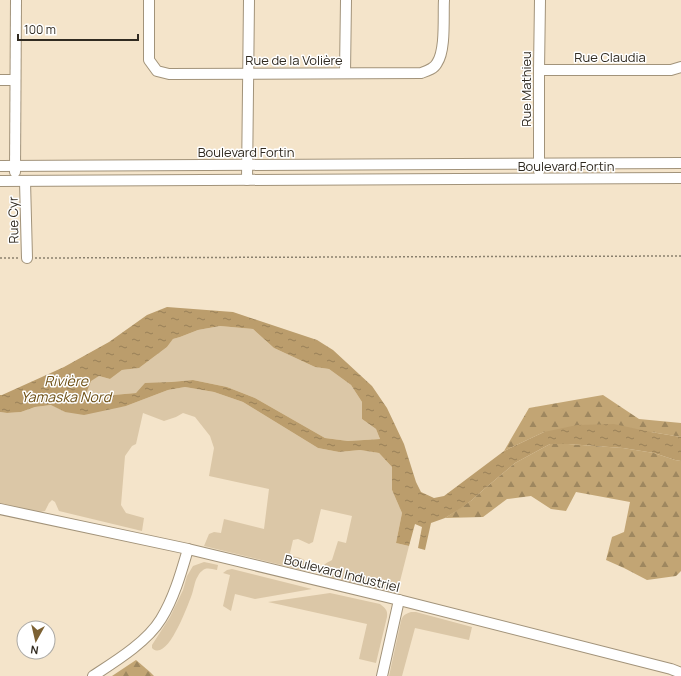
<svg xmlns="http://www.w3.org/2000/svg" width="681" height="676" viewBox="0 0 681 676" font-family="Manrope,sans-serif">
<defs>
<pattern id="forest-firs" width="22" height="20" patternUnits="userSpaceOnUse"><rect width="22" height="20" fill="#c2a574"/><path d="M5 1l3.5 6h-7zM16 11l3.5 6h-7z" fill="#9e875f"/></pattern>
<pattern id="water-ripples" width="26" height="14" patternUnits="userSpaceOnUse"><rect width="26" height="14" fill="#bb9d6c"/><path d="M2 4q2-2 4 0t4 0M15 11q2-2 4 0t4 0" fill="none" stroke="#988058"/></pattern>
</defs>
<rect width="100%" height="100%" fill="#f4e4ca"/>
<g fill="#dbc7a7">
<polygon points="220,326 253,329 274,348 315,367 329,369 351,385 362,402 362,419 376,429 380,439 348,441 325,438 255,398 227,387 193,380 171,382 136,393 113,395 93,402 84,399 90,381 99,376 110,379 122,370 139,368 167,347 173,339 180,337 198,330"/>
<path d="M 185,387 L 214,392 L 243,402 L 318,448 L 339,452 L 360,450 L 379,453 L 392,467 L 392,490 L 402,513 L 396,543 L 409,546 L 397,593 L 318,575 C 321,566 324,564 332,560 L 338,541 L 346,543 L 352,516 L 321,509 L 313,542 L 309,544 L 298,539 L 293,540 L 290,553 L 292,556 C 303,558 309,560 306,571 L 204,546 L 209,534 L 214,532 L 221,533 L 224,519 L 264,529 L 269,489 L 209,476 L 214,448 L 210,436 L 195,417 L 183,413 L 176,417 L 164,421 L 143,413 L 136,444 L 132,446 L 125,456 L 121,505 L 126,513 L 144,518 L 142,531 L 59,511 L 55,502 L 52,500 L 49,503 L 45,511 L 35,513 L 0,508 L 0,412 L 7,413 L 21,412 L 35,407 L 52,405 L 65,412 L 126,406 L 168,390 Z"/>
<path d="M 204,562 L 209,563 L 218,565 L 217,570 C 211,569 206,567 202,571 C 200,572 199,574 198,576 C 194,582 194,590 191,597 C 187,607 167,663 152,648 L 152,645 L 170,617 L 183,590 L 187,576 L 193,566 Z"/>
<polygon points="232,569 312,589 255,599 235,594 231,611 223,606 230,575 223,573 227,570"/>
<path d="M 330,593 L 380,604 C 385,608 388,610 387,617 L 376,663 L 359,659 L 367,624 L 268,602 Z"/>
<path d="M 411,612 L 416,612 L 472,627 L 469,640 L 415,628 L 402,676 L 389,676 L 401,621 C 403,615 405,614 411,612 Z"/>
</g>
<g fill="url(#forest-firs)">
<polygon points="603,395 639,419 681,423 681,437 651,432 544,432 504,451 529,408"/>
<polygon points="550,444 568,444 623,448 654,453 675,460 681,461 681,571 676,576 647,580 624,568 606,560 612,537 624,532 630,502 576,492 566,511 551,509 531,496 507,499 483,517 445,518 472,500 483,490 515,463"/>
<polygon points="136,660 150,672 154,676 112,676"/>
</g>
<path fill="url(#water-ripples)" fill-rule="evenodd" d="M 167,307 L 233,312 L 317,340 L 333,350 L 372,386 L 387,408 L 404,444 L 416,482 L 421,492 L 434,498 L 444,496 L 504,451 L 544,432 L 577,425 L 614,424 L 651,432 L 681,437 L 681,461 L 675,460 L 654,453 L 623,448 L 568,444 L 550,444 L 515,463 L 483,490 L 472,500 L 461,508 L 445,518 L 431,523 L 425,550 L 418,548 L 422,527 L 415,524 L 409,546 L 396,543 L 402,513 L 392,490 L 392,467 L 379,453 L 360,450 L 339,452 L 318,448 L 243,402 L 214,392 L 185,387 L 168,390 L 126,406 L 84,415 L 65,412 L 51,405 L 35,407 L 21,412 L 7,413 L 0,412 L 0,395 L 2,395 L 64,367 L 109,342 L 147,315 ZM 220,326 L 253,329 L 274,348 L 315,367 L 329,369 L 351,385 L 362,402 L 362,419 L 376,429 L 380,439 L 348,441 L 325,438 L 255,398 L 227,387 L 193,380 L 171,382 L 145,383 L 136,393 L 113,395 L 93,402 L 84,399 L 91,381 L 99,376 L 110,379 L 122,370 L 139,368 L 167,347 L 173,339 L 180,337 L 198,330 Z"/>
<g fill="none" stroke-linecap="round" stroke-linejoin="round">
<defs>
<g id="minor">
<path d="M 149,0 L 149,60 L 157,71 L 169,74 L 421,73 C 427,71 434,69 437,63 C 446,50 443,16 444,0"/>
<polyline points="539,70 671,70 681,67"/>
<polyline points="345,73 346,0"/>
<polyline points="0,80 15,80"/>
<polyline points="0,166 681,163"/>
<polyline points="539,171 539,70 540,0"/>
<polyline points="15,172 16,0"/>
<polyline points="247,180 249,0"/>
<polyline points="0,181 681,178"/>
<polyline points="25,181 27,258"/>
<polyline points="0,509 188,549 399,600 671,669 681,673"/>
<path d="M 93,676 C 116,661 147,642 161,619 C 174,598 181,573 188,549"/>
<polyline points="382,676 399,600"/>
</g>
</defs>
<use href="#minor" stroke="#a2937a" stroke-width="12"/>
<g stroke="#8a806e" stroke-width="1.5" stroke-dasharray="2 2" stroke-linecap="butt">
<polyline points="0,258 19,258"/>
<polyline points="35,258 681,256"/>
</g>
<use href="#minor" stroke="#fff" stroke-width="10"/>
</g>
<g text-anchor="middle" stroke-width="3" stroke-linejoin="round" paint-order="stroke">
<g font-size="13" fill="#302a20" stroke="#fff">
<text x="610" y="62">Rue Claudia</text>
<text x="294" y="65">Rue de la Volière</text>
<text transform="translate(526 89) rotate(-90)" y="5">Rue Mathieu</text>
<text x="246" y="157">Boulevard Fortin</text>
<text x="566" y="171">Boulevard Fortin</text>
<text transform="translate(13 220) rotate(-91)" y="5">Rue Cyr</text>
<text transform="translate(342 573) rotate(14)" y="5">Boulevard Industriel</text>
</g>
<g font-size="14" font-style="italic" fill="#6e5015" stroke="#fff">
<text x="66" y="386">Rivière<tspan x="66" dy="16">Yamaska Nord</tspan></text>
</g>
</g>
<g transform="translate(36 640) rotate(188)"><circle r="19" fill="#ffffff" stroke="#acaaa6"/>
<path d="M0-3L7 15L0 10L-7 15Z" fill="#7c6133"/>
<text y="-6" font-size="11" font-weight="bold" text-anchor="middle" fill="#302a20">N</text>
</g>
<path d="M18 34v6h120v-6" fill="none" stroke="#302a20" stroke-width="2"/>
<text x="24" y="34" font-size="12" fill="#302a20" stroke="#ffffff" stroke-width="3" paint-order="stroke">100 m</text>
</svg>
